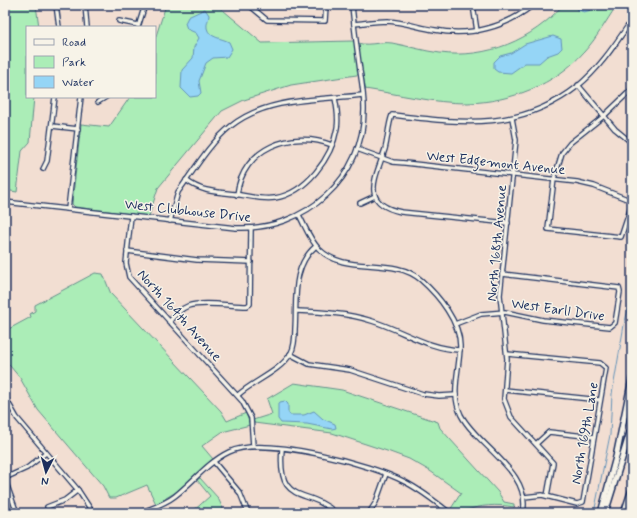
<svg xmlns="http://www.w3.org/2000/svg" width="637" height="518" viewBox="0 0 637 518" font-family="Mynerve,sans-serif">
<rect width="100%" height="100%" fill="#f2ded2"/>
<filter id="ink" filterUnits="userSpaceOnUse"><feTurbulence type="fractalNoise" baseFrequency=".025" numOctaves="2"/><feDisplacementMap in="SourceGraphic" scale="8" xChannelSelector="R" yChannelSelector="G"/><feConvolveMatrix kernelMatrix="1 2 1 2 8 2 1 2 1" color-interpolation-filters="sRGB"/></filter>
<g filter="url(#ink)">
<g fill="#abedb7" stroke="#638e8a">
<polygon points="5,5 36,5 39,27 27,27 27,97 34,97 30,142 22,151 17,192 5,190"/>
<path d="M 166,5 L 217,5 L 262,43 L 353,41 C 365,48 379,41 392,43 C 408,46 424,51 440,53 C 487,59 532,40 563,5 L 617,5 C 606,21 597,38 584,52 C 555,85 510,102 467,103 C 433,103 398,94 365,89 L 363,74 L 291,85 L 244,100 L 222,111 L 158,188 L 149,216 L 75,207 L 72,204 L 81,124 L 109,127 L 130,97 L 155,97 L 155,39 Z"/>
<polygon points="95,273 103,274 111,294 221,411 227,421 246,413 250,425 222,432 202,446 213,459 176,492 156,504 147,485 116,498 109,498 103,486 38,410 20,378 5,360 5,331 31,317 30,314 35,311 35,305"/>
<path d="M 294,383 L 342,390 L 438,422 L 440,428 L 498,492 L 504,502 L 514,504 L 514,507 C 496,504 481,505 464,511 L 464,513 L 453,513 L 450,510 L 461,493 L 430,471 L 409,459 L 390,452 L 332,433 L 254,423 L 253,420 L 272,414 L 267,399 Z"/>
<polygon points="200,478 218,498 225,513 191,513 210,496 197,480"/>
</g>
<g fill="#95d5f6" stroke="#6493b9">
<polygon points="577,5 594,5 591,10 584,12 578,10"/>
<path d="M 205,9 L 209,15 C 209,19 206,24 207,28 C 209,38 222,38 229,42 L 232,49 L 227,57 L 213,58 L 206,63 L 199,81 L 201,93 L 198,96 L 190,97 L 181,88 L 182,70 L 193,58 L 194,47 L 199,38 L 196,33 L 187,29 L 185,23 L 188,17 Z"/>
<polygon points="553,36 561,39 562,48 558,52 547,56 539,63 525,63 511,73 498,72 494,69 494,62 500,56 511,53 525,44"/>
<polygon points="285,401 288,404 288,412 290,415 304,415 314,411 323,419 335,424 336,428 332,429 307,424 281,423 278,419 278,405 280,402"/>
</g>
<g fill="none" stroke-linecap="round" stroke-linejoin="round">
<polyline stroke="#6493b9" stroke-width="1" points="594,513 610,435 612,394 624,325 632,295"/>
<defs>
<g id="minor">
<polyline points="56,5 59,27"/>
<polyline points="85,5 87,27"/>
<polyline points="249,5 267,20 325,21 326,5"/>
<polyline points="473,5 477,31"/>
<polyline points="119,21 138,25"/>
<path d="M 354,24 C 365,23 376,21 387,21 C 404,22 420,28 435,30 C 470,37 506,27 533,5"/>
<polyline points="138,27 145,5"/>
<polyline points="578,85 615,129 632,143"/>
<polyline points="632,89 604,116 570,143 562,153 554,179 548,229 621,237 632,204"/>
<polyline points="98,102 106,97"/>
<polyline points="512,118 516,140 500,295 507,359 504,399 511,417 553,463 547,496"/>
<polyline points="52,126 78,129"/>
<polyline points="357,149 393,162 405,163 577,182 594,186 632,201"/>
<polyline points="43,169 47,161 55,97"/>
<path d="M 186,180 C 201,192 217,192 235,194 C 248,196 262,200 275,198 C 306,193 332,158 337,128 C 339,118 337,108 335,98"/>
<path d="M 237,195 C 242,148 292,129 332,145"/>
<path d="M 5,202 L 236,228 C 305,231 365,178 364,108 C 364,96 362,83 360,71 C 357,49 354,27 352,5"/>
<polyline points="360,203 375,196"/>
<polyline points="68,209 81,97"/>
<path d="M 299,215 C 305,226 310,240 319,249 C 346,276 392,255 421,280 C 439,296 460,322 460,346 C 460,369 450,393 461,415 C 478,447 532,472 523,513"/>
<polyline points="131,216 126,263 129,277 242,401 251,418 253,446"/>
<path d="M 170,221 L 178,192 L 183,185 C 197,165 212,141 231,126 C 267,97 320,100 363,95"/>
<path d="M 508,223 L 401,212 C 359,203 376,178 385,149 C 388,138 388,126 392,115 C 460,123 520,132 578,86 C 600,68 616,43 632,20"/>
<polyline points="127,251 197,260 251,262"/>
<path d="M 296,311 C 322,312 347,313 372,321 C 402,330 428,349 460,350"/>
<path d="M 169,322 C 174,316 180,309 188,306 C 203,301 231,306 247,306 L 250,304 L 251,228"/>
<polyline points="455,324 481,314 505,312 543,320 610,327 615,323 620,292 619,288 502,274"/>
<polyline points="290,354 309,364 350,370 423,394 439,396 456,395"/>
<polyline points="507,354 600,363 606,368 583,502 577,504 542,495 524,497"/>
<polyline points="505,390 600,400"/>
<path d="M 238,395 C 253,381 280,372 291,353 C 295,346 295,337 295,329 C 297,300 291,267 316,246"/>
<polyline points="5,397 17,418 78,490 93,513"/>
<polyline points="536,444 549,432 594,437"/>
<path d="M 282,449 C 277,507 306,486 336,513"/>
<polyline points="214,462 240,493 248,513"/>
<polyline points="5,478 27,468 46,453"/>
<polyline points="5,480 17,513"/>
<polyline points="47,507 65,500 78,490"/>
<path d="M 140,513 C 152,508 165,504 175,496 C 193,482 208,462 229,452 C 263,435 372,464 405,482 C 421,490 436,502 450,513"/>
<polyline points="369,513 376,502 386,474"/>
</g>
<g id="highway">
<polyline points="601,513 616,457 632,379"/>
<polyline points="605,513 632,426"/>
<polyline points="624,513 632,489"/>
<polyline points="629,513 632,505"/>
</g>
</defs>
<use href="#minor" stroke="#1b2f5e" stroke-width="6"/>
<use href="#highway" stroke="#1b2f5e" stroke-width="8"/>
<use href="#minor" stroke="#f7f3e8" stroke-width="3.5"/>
<use href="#highway" stroke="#f7f3e8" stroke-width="5"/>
</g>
</g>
<g text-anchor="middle" stroke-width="3" stroke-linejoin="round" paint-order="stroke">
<g font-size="14" fill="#1b2f5e" stroke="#f7f3e8">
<text transform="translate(496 162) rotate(6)" y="5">West Edgemont Avenue</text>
<text transform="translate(188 210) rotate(6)" y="5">West Clubhouse Drive</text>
<text transform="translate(496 243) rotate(-85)" y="5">North 168th Avenue</text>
<text transform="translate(558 309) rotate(8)" y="5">West Earll Drive</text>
<text transform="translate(180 315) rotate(48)" y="5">North 164th Avenue</text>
<text transform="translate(584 433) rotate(-80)" y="5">North 169th Lane</text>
</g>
</g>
<rect width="637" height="518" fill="none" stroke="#f7f3e8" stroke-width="20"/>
<rect x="10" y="10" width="617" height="498" fill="none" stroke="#1b2f5e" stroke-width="1.5" filter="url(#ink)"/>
<rect x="26" y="26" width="130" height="72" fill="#f7f3e8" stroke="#9fa5b1"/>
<rect x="34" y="39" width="20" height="6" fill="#f7f3e8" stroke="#9fa5b1"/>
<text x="62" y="46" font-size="12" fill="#1b2f5e">Road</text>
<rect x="34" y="56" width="20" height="12" fill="#abedb7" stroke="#9fa5b1"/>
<text x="62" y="66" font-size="12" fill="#1b2f5e">Park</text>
<rect x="34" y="76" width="20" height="12" fill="#95d5f6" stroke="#9fa5b1"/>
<text x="62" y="86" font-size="12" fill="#1b2f5e">Water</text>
<g transform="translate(46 472) rotate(186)" stroke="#f7f3e8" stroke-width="3" paint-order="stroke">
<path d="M0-3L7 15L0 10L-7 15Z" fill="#1b2f5e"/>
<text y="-6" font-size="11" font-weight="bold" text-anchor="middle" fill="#1b2f5e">N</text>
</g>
</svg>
